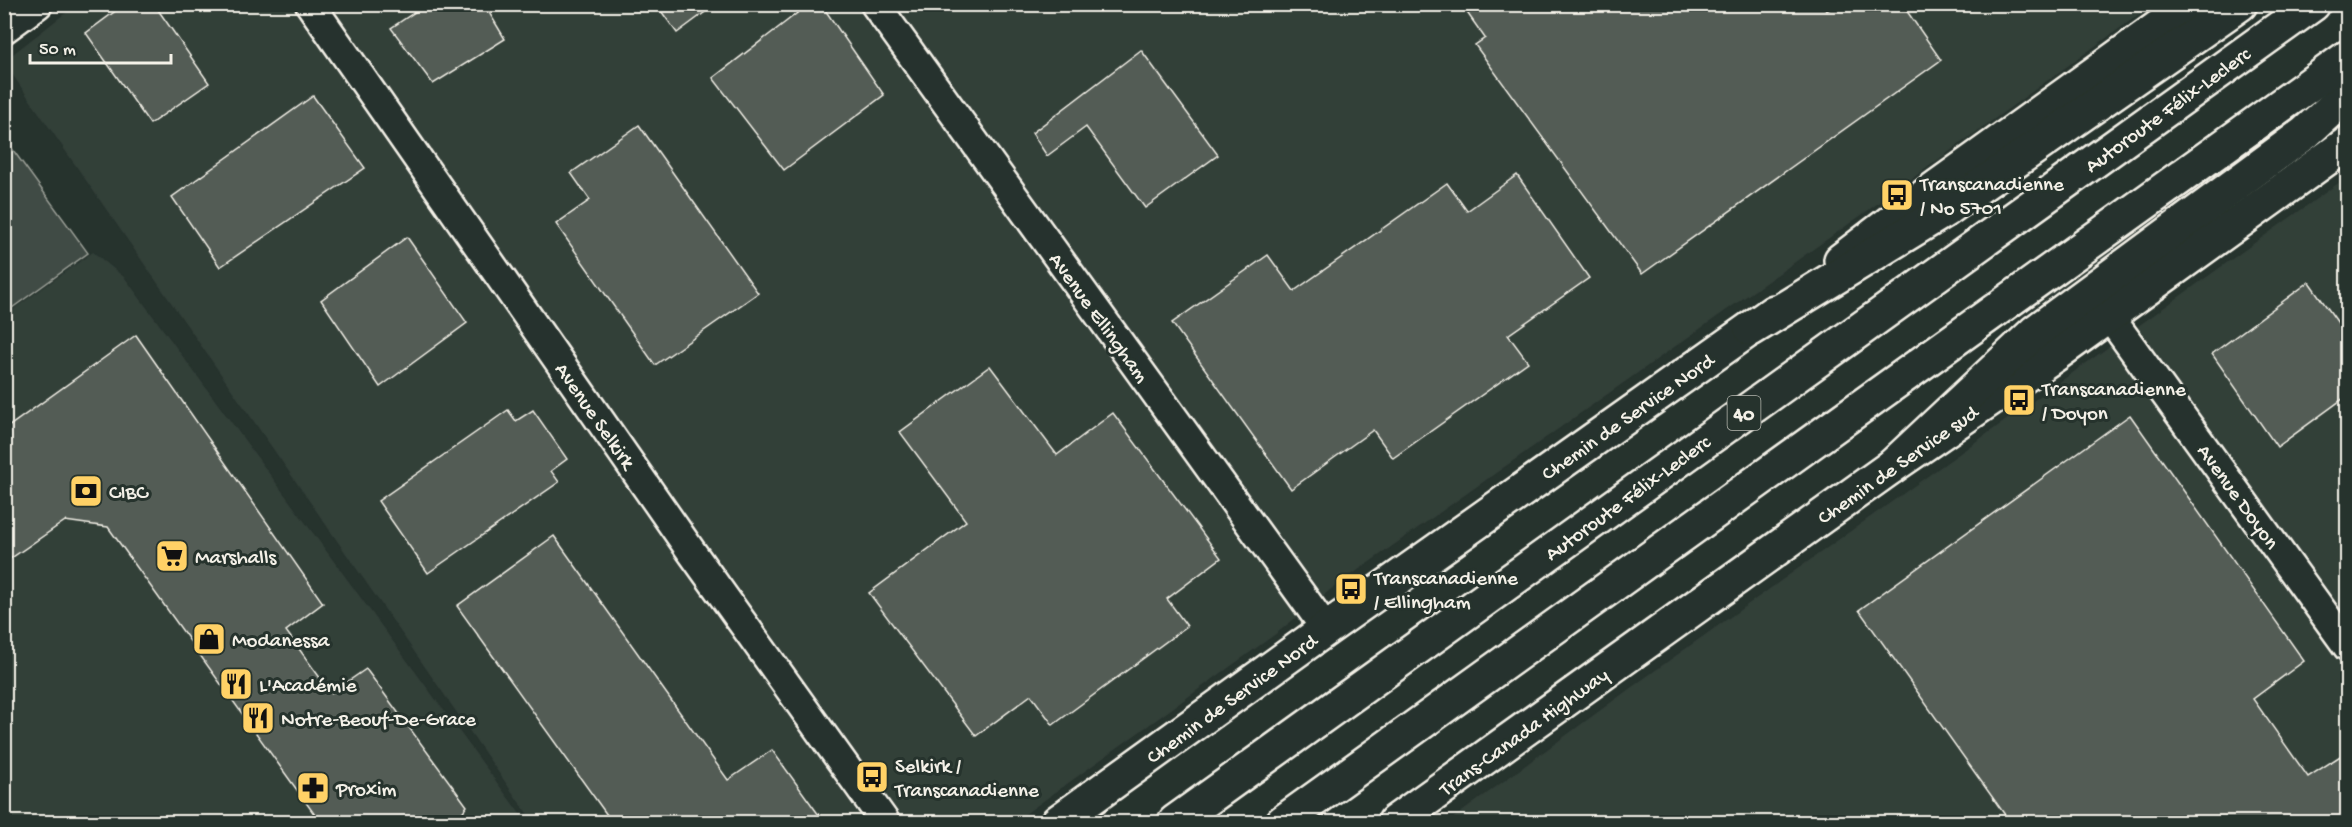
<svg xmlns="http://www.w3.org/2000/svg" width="2352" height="827" viewBox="0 0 2352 827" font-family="'Gochi Hand',sans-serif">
<rect width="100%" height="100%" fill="#26332d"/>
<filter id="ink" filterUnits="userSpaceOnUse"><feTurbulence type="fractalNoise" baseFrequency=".0167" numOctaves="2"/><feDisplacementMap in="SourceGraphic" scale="12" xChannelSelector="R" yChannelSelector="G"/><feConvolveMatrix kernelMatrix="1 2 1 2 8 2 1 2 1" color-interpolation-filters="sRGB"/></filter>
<g filter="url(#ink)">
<g fill="#333f39">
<polygon points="77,4 2152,5 1863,214 1330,590 1277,633 1014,822 533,822 5,64 4,61"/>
<polygon points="2347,177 2347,822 1448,822 1632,687"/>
<polygon points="93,252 125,278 526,822 5,822 4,316"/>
</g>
<polygon fill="#414b45" stroke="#9a9e96" stroke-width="1.5" points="5,139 88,253 5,313 4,313"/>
<g fill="#525c55" stroke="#f4f1e8" stroke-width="1.5">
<polygon points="125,4 154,4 209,83 150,124 86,33"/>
<polygon points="427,4 484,4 505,39 433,84 391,28"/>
<polygon points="656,4 716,4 677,33"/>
<polygon points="809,4 821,4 884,95 784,170 713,78"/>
<polygon points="1461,4 1823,4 1827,11 1836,4 1902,4 1941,60 1642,274 1475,45 1485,38"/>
<polygon points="1141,50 1218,155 1145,208 1086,127 1047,156 1032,133"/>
<polygon points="313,96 365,168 220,267 172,197"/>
<polygon points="639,125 758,293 655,365 556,224 590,200 571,173"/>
<polygon points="1517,175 1589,278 1508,335 1528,362 1393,458 1373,430 1291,489 1172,323 1268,255 1294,291 1447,183 1467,211"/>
<polygon points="407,237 467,323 380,387 321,300"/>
<polygon points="2309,282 2348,337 2348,395 2277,447 2212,354"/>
<polygon points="136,335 323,603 286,631 331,693 366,669 467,806 461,814 466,822 320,822 108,527 65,521 4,563 4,430"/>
<polygon points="990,366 1057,455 1113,413 1221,558 1167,599 1187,626 1053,725 1031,695 976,736 869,593 966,521 900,432"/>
<polygon points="508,410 516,421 533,410 567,459 551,471 559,482 428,573 378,501"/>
<polygon points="2130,415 2304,661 2253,699 2308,777 2348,751 2348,822 2010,822 1859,610"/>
<polygon points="554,536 728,780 772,750 824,822 612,822 457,606"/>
</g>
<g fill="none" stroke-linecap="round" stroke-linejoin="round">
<defs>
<g id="minor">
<polyline points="310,4 691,551 885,822"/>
<polyline points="875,4 1326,629"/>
<polyline points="4,29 38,4"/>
<polyline points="2109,316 2348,647"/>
</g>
<g id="major">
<polyline points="1841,260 1930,192 2191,4"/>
<polyline points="1058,822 1326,629 1774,312"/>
<polyline points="1395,822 1891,467 2056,354 2348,143"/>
</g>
<g id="highway">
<polyline points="1751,329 1947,209 2240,4"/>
<polyline points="1891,467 2035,332 2305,133 2348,94"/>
<polyline points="1175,822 2313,4"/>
<polyline points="1283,822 2348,57"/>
</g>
</defs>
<use href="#minor" stroke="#f4f1e8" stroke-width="33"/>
<use href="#major" stroke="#f4f1e8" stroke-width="38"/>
<use href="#highway" stroke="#f4f1e8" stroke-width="38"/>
<use href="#minor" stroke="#26332d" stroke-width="28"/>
<use href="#major" stroke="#26332d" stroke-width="33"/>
<use href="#highway" stroke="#26332d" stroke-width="33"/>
</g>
</g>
<defs>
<symbol id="bus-square" viewBox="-11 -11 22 22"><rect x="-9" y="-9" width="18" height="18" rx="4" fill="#ffd166" stroke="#26332d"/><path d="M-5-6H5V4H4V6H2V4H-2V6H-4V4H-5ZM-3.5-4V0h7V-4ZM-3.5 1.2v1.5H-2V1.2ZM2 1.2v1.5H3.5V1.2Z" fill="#111"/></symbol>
<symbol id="bank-square" viewBox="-11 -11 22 22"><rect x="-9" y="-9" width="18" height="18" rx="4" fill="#ffd166" stroke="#26332d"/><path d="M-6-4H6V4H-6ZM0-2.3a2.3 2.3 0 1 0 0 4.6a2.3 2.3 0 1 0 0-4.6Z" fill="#111"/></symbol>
<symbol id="supermarket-square" viewBox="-11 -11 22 22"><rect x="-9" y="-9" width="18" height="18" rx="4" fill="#ffd166" stroke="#26332d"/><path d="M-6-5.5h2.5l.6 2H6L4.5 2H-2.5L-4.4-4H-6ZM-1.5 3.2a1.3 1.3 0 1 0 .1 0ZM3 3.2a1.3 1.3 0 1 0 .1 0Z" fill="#111"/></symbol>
<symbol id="shop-square" viewBox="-11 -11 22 22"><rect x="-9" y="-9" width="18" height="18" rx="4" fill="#ffd166" stroke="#26332d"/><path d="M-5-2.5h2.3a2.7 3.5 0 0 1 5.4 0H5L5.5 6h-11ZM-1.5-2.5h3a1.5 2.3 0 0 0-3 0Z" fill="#111"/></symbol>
<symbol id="restaurant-square" viewBox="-11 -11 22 22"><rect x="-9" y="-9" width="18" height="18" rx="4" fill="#ffd166" stroke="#26332d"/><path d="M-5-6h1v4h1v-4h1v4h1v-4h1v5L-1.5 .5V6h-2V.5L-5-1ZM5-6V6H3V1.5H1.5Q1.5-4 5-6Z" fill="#111"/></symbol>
<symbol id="pharmacy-square" viewBox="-11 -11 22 22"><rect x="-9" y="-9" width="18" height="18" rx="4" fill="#ffd166" stroke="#26332d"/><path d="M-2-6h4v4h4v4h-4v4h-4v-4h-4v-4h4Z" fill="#111"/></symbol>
</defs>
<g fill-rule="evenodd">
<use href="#bus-square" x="1878" y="176" width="38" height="38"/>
<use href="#bus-square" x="2000" y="381" width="38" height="38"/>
<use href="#bank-square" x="67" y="472" width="38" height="38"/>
<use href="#supermarket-square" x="153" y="537" width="38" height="38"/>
<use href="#bus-square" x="1332" y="570" width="38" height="38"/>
<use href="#shop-square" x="190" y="620" width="38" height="38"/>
<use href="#restaurant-square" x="217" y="665" width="38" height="38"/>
<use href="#restaurant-square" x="239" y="699" width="38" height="38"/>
<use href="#bus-square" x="853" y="758" width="38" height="38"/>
<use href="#pharmacy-square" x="294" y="769" width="38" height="38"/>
</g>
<g text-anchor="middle" stroke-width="6" stroke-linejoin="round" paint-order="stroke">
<rect fill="#26332d" stroke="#b6b8b0" stroke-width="1.5" x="1727.5" y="396" width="33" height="34" rx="4.5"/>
<g font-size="20" font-weight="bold" fill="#f4f1e8">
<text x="1744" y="420">40</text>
</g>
<g font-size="21" fill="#f4f1e8" stroke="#26332d">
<text transform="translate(2167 109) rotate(-36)" y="7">Autoroute Félix-Leclerc</text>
<text transform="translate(1100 317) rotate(54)" y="7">Avenue Ellingham</text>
<text transform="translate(596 415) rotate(55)" y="7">Avenue Selkirk</text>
<text transform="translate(1627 416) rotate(-35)" y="7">Chemin de Service Nord</text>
<text transform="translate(1897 464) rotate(-35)" y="7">Chemin de Service sud</text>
<text transform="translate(2239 496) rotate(54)" y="7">Avenue Doyon</text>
<text transform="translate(1627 497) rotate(-36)" y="7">Autoroute Félix-Leclerc</text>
<text transform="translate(1231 698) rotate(-36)" y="7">Chemin de Service Nord</text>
<text transform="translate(1523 731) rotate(-36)" y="7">Trans-Canada Highway</text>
</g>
<g font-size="21" fill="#f4f1e8" stroke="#26332d" text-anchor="start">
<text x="1920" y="190">Transcanadienne<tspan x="1920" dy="24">/ No 5701</tspan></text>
<text x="2042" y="395">Transcanadienne<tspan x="2042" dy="24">/ Doyon</tspan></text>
<text x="109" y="498">CIBC</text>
<text x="195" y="563">Marshalls</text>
<text x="1374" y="584">Transcanadienne<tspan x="1374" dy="24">/ Ellingham</tspan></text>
<text x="232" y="646">Modanessa</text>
<text x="259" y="691">L'Académie</text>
<text x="281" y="725">Notre-Beouf-De-Grace</text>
<text x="895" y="772">Selkirk /<tspan x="895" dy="24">Transcanadienne</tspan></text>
<text x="336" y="795">Proxim</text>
</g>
</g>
<rect width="2352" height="827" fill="none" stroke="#26332d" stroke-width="24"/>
<rect x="12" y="12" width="2328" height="803" fill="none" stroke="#f4f1e8" stroke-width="2" filter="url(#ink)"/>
<path d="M30 54v9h141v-9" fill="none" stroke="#f4f1e8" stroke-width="3"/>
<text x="39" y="54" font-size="18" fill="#f4f1e8" stroke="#26332d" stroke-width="4.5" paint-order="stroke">50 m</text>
</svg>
